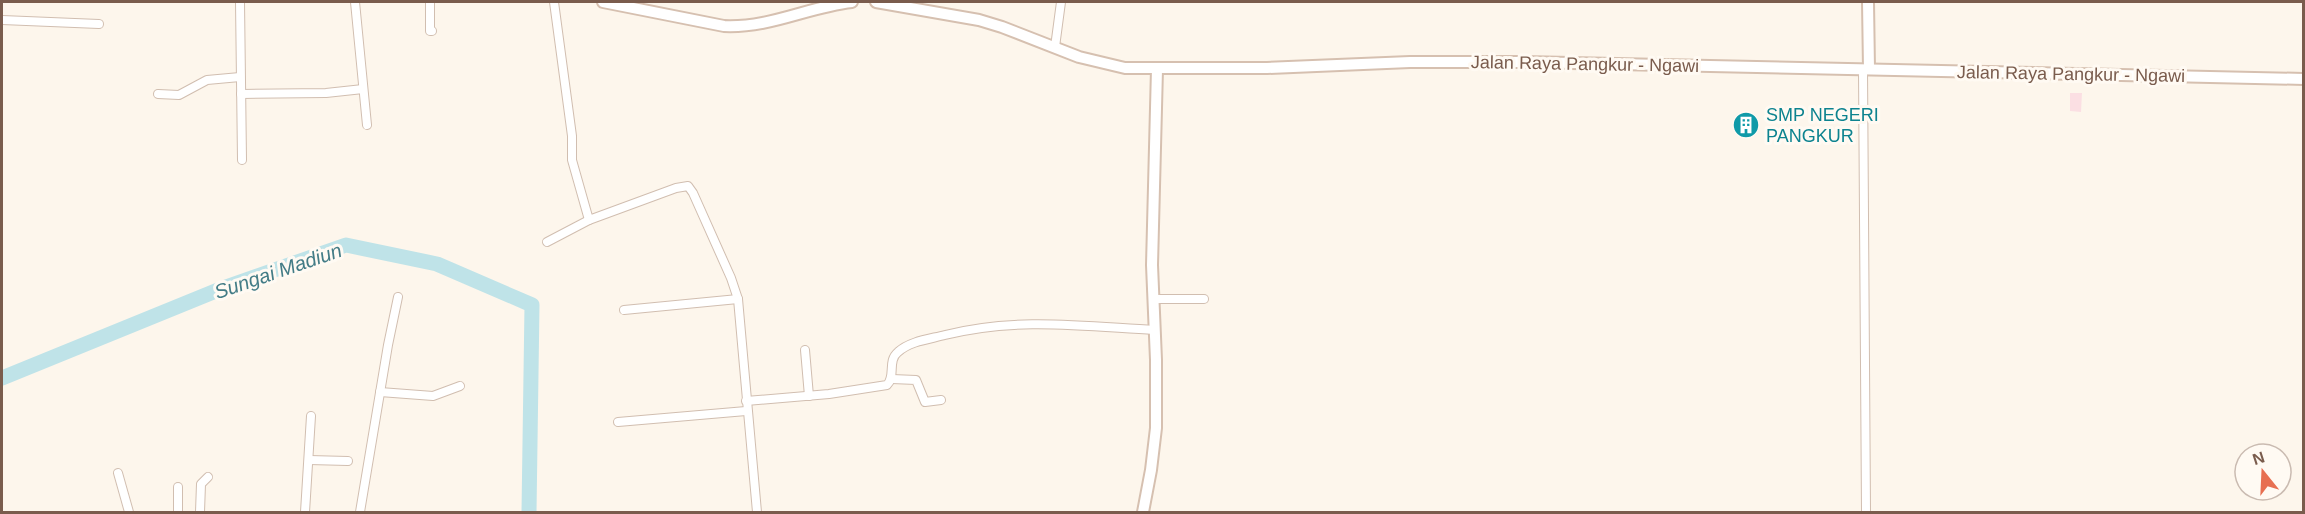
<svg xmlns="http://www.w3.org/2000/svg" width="2305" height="514" viewBox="0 0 2305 514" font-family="Arial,sans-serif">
<rect width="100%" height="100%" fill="#fdf6ec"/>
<polygon fill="#fbdfe3" points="2070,93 2082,93 2081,112 2070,111"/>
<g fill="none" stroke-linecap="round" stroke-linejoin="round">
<polyline stroke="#bfe3e8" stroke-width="15" points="2,378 223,288 346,245 437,264 532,305 529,512"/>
<defs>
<g id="street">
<polyline points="240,2 242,160"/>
<polyline points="355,2 367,125"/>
<polyline points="430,2 430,31 432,31"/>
<polyline points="554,2 572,136 572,160 589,220 676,188 688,186 693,193 731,278 738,299 757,512"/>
<polyline points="2,20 99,24"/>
<polyline points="1055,47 1061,2"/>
<polyline points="1863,69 1866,512"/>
<polyline points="158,94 179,95 207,80 240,77"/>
<polyline points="241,94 326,93 363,89"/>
<polyline points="547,242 589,220"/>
<polyline points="1153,299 1204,299"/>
<polyline points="624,310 738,299"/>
<polyline points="805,350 809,396"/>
<polyline points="892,379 916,380 925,402 941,400"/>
<polyline points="380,392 433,396 460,386"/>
<path d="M 746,401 L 829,394 L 887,385 C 896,376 887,361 898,352 C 910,341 930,339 945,335 C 1016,317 1082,326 1154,330"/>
<polyline points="618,422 746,411"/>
<polyline points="309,460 348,461"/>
<polyline points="118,473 129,512"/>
<polyline points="178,512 178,487"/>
<polyline points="200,512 201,484 208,477"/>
<polyline points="305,512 311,416"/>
<polyline points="360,512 388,345 398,297"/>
</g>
<g id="secondary">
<path d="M 603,2 L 724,26 C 771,28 807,7 852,2"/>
<polyline points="876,2 979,20 1002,27 1079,57 1125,68 1267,68 1410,62 1524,62 2304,79"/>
<polyline points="1868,2 1869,69"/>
<polyline points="1143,512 1151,470 1156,428 1156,360 1152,265 1157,69"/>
</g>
</defs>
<use href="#street" stroke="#d1beb0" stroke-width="10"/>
<use href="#secondary" stroke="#d6c0b0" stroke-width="14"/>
<use href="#street" stroke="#fff" stroke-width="8"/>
<use href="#secondary" stroke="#fff" stroke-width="10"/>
</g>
<defs>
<symbol id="building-disc" viewBox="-11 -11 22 22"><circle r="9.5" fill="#0f9aa8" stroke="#fffaf3"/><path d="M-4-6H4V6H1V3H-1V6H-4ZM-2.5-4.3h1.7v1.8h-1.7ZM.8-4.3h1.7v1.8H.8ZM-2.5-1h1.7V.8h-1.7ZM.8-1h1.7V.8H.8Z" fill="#fff"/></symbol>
</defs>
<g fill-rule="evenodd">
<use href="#building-disc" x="1731" y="110" width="30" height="30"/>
</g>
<g text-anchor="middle" stroke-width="6" stroke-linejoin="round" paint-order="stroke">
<g font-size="18" fill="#7a5c4d" stroke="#fffaf3">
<text transform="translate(1585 64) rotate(1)" y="6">Jalan Raya Pangkur - Ngawi</text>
<text transform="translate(2071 74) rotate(1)" y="6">Jalan Raya Pangkur - Ngawi</text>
</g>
<g font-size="18" fill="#0d838f" stroke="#fffaf3" text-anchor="start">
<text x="1766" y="121">SMP NEGERI<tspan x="1766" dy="21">PANGKUR</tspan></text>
</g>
<g font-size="20" font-style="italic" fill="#437c86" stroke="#fffaf3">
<text transform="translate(278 271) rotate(-19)" y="7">Sungai Madiun</text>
</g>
</g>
<rect width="2305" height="514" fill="none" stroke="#7a5c4d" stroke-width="6"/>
<g transform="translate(2263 472) rotate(342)"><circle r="28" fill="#fffaf3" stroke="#cabbb1" stroke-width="1.5"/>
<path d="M0-4.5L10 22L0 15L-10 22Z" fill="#e76f51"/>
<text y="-9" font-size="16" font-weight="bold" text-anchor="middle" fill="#7a5c4d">N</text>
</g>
</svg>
